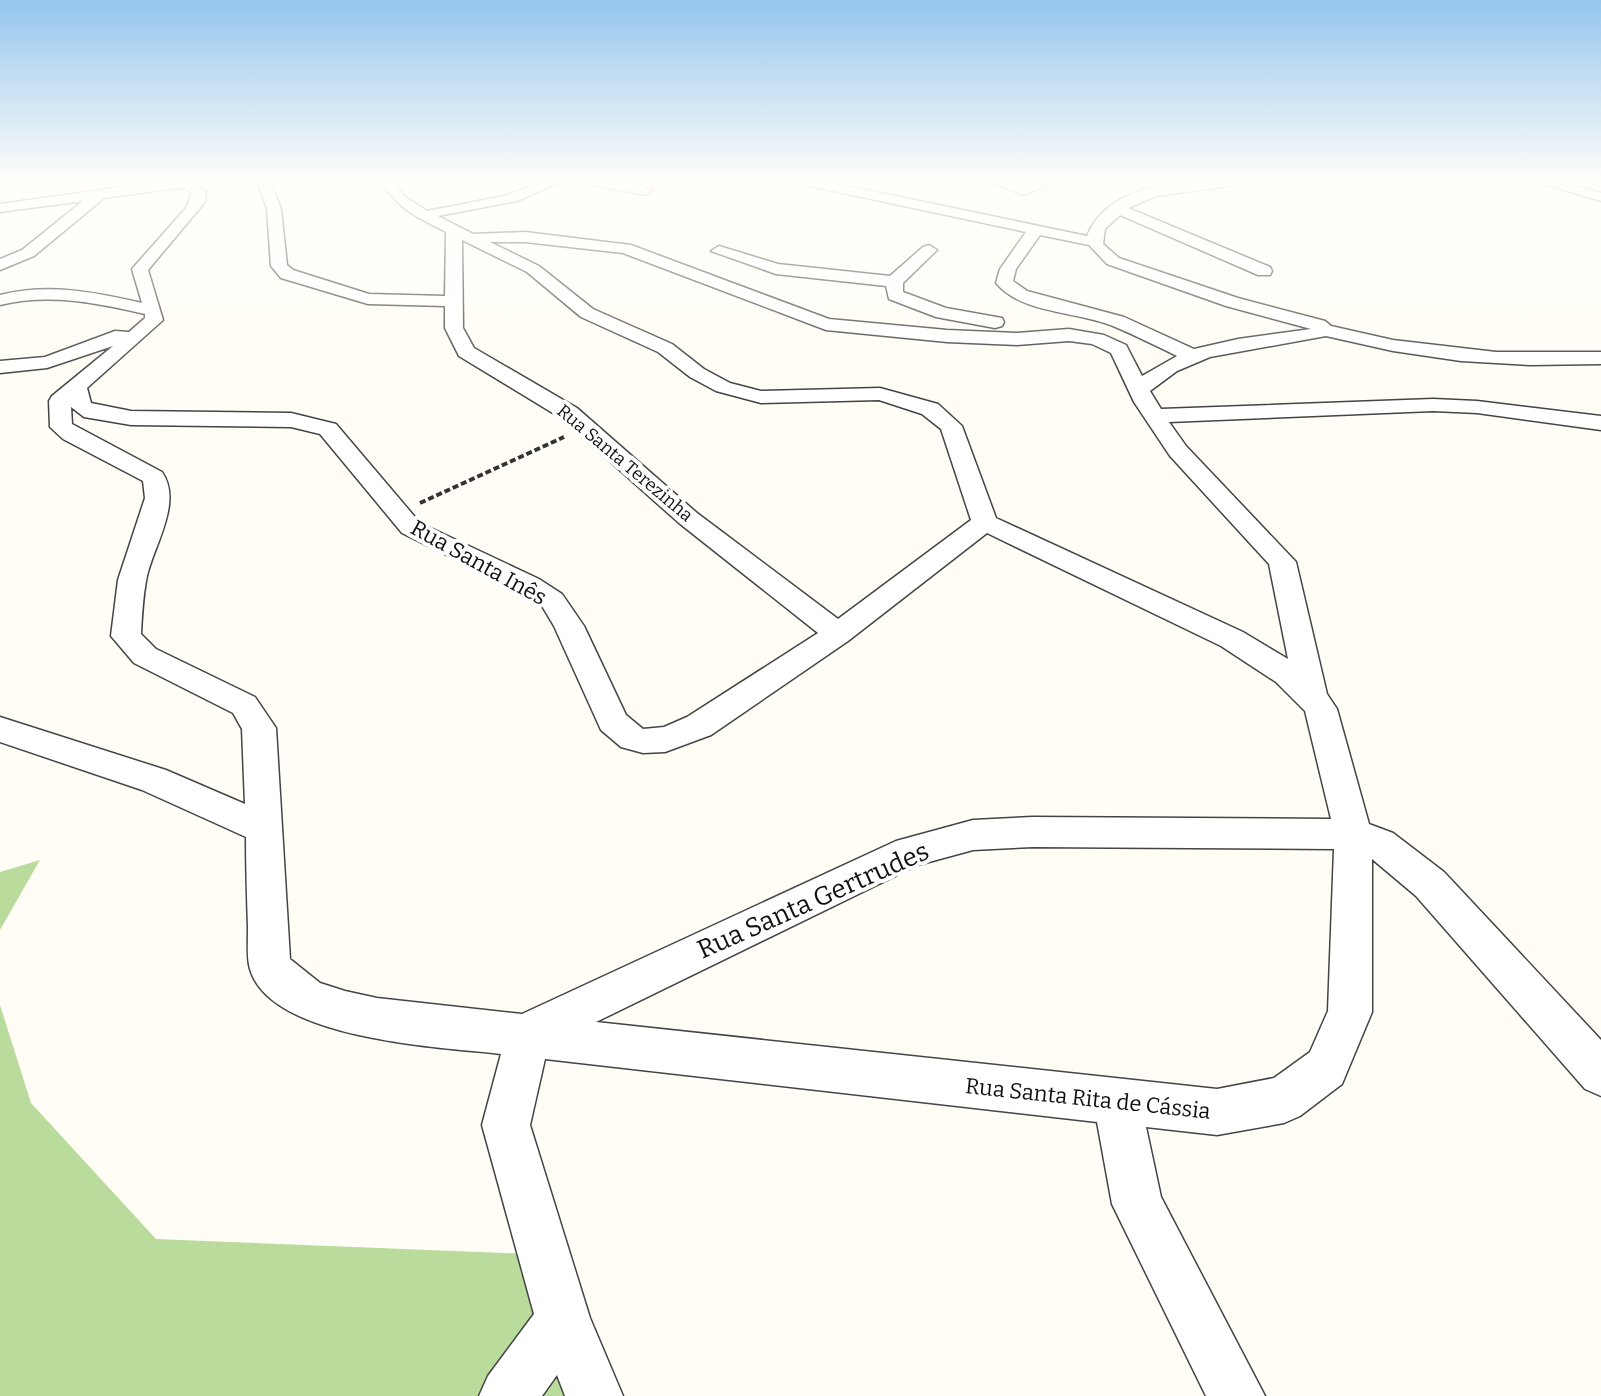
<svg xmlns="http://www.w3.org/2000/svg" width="1601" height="1396" viewBox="0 0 1601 1396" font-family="Bitter,serif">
<rect width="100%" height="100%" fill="#fffdf5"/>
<g fill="#b9dc9c">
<polygon points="40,860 0,930 0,872"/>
<polygon points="0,1005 31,1103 156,1239 555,1255 573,1396 0,1396"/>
</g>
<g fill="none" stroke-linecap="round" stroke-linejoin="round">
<defs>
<g id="minor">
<path d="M 165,181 L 192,181 L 206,192 L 205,202 L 148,270 L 163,320 L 87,388 L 91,403 L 131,411 L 291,413 L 336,424 L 420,523 L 539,579 L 562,594 L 584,626 L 626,715 L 643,729 L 664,727 L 687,717 L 818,633 L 679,523 L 561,418 L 459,356 L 445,328 L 445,306 L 368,304 L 281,278 L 271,266 L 267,209 L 257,181 L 270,181 L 281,209 L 287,265 L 293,270 L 369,294 L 445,296 L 446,232 C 417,217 399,210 381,181 L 394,181 L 404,196 L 427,211 L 504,196 L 545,181 L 563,181 L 517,201 L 438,216 L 473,234 L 525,232 L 631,245 L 829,319 L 947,330 L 1017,333 L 1069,329 L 1104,335 L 1126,345 L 1142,376 L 1177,356 C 1156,346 1135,335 1113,326 C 1077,311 1022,314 996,283 L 1000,269 L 1026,232 L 786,181 L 820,181 L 848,186 L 1087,236 C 1111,178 1193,181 1244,181 L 1238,185 L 1156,196 L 1128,208 L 1270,267 L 1272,271 L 1270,275 L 1258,275 L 1120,215 L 1105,229 L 1103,244 L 1119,258 L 1238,298 L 1325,321 L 1331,326 L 1393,340 L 1496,352 L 1601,352 L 1601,364 L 1530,365 L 1461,361 L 1393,351 L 1326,336 L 1210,357 L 1177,371 L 1150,391 L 1161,409 L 1433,399 L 1477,401 L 1601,416 L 1601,430 L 1477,413 L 1433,411 L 1169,422 L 1186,446 L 1296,562 L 1327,694 L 1337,709 L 1369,824 L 1393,833 L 1444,872 L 1601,1040 L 1601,1096 L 1585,1089 L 1416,896 L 1372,859 L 1372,1012 L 1342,1084 L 1300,1116 L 1284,1123 L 1217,1135 L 1146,1127 L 1161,1197 L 1265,1396 L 1206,1396 L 1112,1204 L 1097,1122 L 545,1059 L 530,1125 L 590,1318 L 623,1396 L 565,1396 L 557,1375 L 542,1396 L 479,1396 L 488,1376 L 534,1314 L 482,1125 L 501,1054 C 442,1047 264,1040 249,965 C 247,954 248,940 248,928 C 247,898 246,868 246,837 L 142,790 L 0,742 L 0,717 L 166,770 L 245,804 L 242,729 L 233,713 L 134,663 L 111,636 L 118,580 L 145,498 L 143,481 L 63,439 L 50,427 L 49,401 L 52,396 L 113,346 L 47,368 L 0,373 L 0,361 L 45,357 L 115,331 L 129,332 L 145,318 L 145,314 C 96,303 50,293 0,305 L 0,295 C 49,283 94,292 142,303 L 132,269 L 186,208 L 192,193 L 184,188 L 176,188 L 104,198 L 34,256 L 0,270 L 0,259 L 22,250 L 83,201 L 0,212 L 0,204 ZM 1040,235 L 1089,245 L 1107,264 L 1226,306 L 1311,329 L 1238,339 L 1194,349 L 1124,317 L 1027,291 L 1013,281 L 1016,269 ZM 462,240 L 527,272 L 581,317 L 658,352 L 690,377 L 716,391 L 761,403 L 879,400 L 922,414 L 941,429 L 971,520 L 838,619 L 697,513 L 577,408 L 474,348 L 463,328 ZM 490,242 L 525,242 L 623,253 L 826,330 L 947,342 L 1017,345 L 1069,341 L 1092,344 L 1111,353 L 1134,402 L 1170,456 L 1269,564 L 1288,659 L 1243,632 L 996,518 L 962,426 L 938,404 L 880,388 L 761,391 L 730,383 L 704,369 L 672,344 L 593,309 L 539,266 ZM 71,407 L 84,417 L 131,425 L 291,427 L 320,434 L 402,533 L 519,591 L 542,606 L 554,626 L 601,730 L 621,747 L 643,753 L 665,752 L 711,735 L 848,641 L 987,533 L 1221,646 L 1276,682 L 1305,711 L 1331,819 L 1033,817 L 973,820 L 896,841 L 522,1014 L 377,998 L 345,991 L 320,983 L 290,959 L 276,728 L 255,697 L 156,649 L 141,634 C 142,615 143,595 147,576 C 154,545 183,502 162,472 L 72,424 ZM 1033,847 L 1334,849 L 1328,1011 L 1310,1052 L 1274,1078 L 1217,1089 L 596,1022 L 918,865 L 973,850 Z"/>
<path d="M 574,181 C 596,181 633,178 652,191 L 645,195 Z"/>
<polygon points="988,181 1009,181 1024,186 1037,181 1057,181 1024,195"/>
<polygon points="1533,181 1557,181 1601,193 1601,201"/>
<polygon points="929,245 937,250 903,283 903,292 946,308 1002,318 1004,322 1002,326 995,328 936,317 889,299 886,286 776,274 711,251 719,246 778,264 890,276 923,247"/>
</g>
</defs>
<use href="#minor" stroke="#444" stroke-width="3"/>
<polyline stroke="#333" stroke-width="4" stroke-dasharray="6 3" stroke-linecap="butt" points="420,503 564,437"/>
<use href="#minor" fill="#fff" fill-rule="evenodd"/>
</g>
<linearGradient id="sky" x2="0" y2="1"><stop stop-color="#95c6ee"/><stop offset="0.48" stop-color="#fffefa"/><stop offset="1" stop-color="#fffefa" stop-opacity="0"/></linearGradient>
<rect width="1601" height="377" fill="url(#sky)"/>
<g text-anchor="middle" stroke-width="8" stroke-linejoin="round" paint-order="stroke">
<g font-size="18" fill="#111" stroke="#fff">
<text transform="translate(625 463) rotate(40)" y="6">Rua Santa Terezinha</text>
</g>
<g font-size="22" fill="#111" stroke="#fff">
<text transform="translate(479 562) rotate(29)" y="8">Rua Santa Inês</text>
<text transform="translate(1088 1098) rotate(6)" y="8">Rua Santa Rita de Cássia</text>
</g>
<g font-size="26" fill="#111" stroke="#fff">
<text transform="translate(813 900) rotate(-24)" y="9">Rua Santa Gertrudes</text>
</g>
</g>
</svg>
